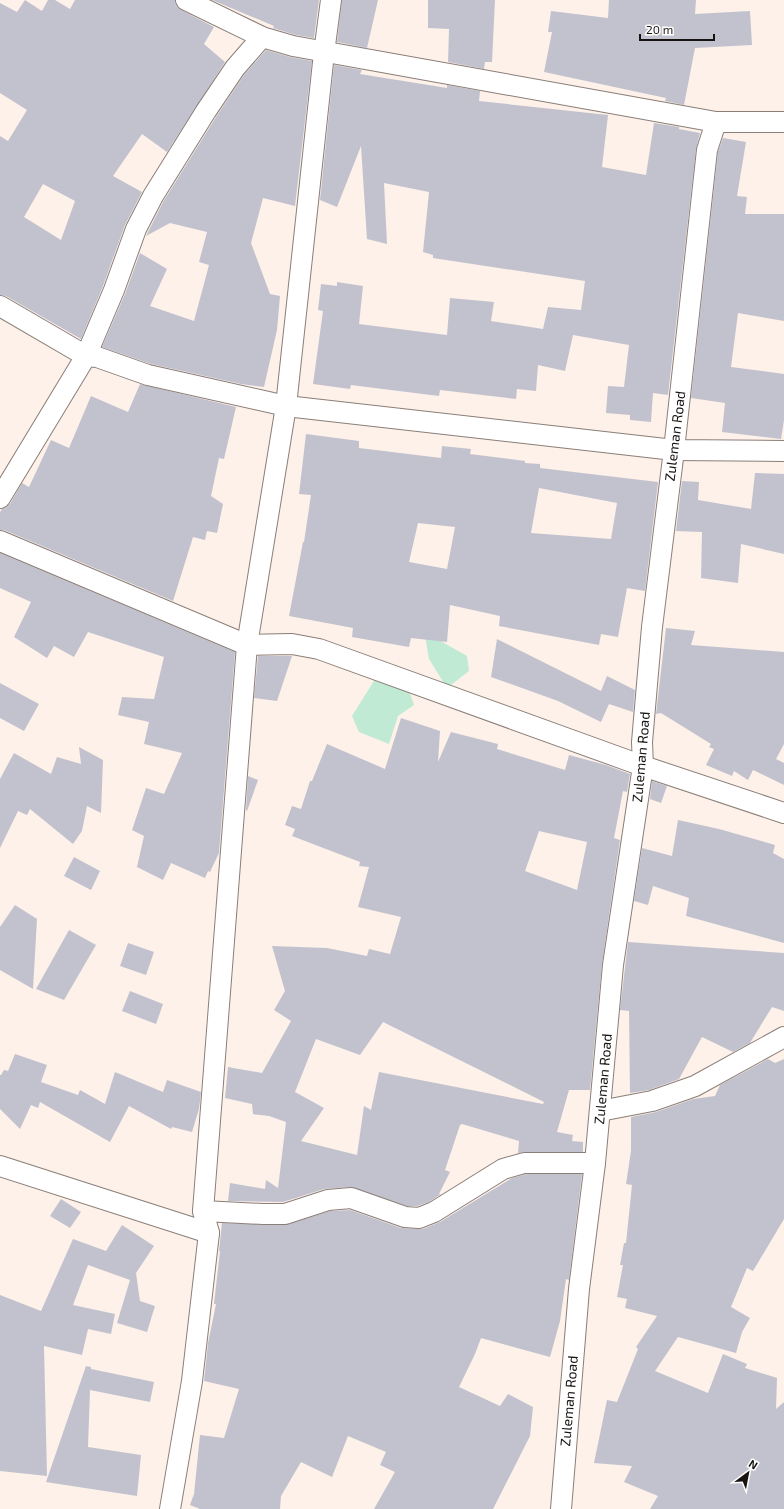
<svg xmlns="http://www.w3.org/2000/svg" width="784" height="1509" viewBox="0 0 784 1509" font-family="'Exo 2',sans-serif">
<rect width="100%" height="100%" fill="#fdf1e9"/>
<g fill="#c0ead4">
<polygon points="430,635 467,656 469,671 447,688 429,659 425,636"/>
<polygon points="377,676 409,691 414,705 398,716 389,744 359,732 352,716"/>
</g>
<g fill="#c2c2ce" fill-rule="evenodd">
<path d="M 25,0 L 42,11 L 48,0 L 55,0 L 70,9 L 75,0 L 175,0 L 176,6 L 181,10 L 214,27 L 204,44 L 225,62 L 167,152 L 142,134 L 113,176 L 142,192 L 125,225 L 103,286 L 81,339 L 6,296 L 0,295 L 0,136 L 8,141 L 27,110 L 0,93 L 0,3 L 17,12 ZM 43,184 L 75,201 L 61,240 L 24,217 Z"/>
<polygon points="212,0 319,0 314,38 296,35 273,28 274,26"/>
<polygon points="342,0 378,0 367,48 337,42"/>
<polygon points="428,0 495,0 492,62 485,62 484,69 448,62 449,29 428,28"/>
<polygon points="609,0 696,0 695,14 750,11 752,45 695,48 684,105 665,101 666,98 544,72 552,32 548,32 551,11 608,18"/>
<polygon points="266,50 290,57 312,61 295,206 263,198 251,243 270,294 280,296 277,330 264,387 241,384 151,364 102,347 125,294 140,253 167,269 150,306 194,321 209,265 199,262 207,232 170,223 146,236 163,202 216,117 244,75"/>
<polygon points="334,65 362,70 360,74 447,88 447,85 480,91 479,101 608,115 602,167 646,175 654,123 679,127 679,129 700,133 696,149 668,395 653,393 651,422 630,420 630,415 606,413 608,386 624,387 629,345 573,335 565,371 538,365 536,391 517,389 516,399 440,390 439,396 351,385 350,389 313,384 323,311 318,310 321,284 337,286 337,282 363,286 359,324 447,335 450,298 494,302 491,321 543,329 548,307 581,310 585,281 433,258 433,255 423,252 429,192 384,183 387,244 367,239 361,146 337,207 320,200"/>
<polygon points="723,138 746,142 737,196 747,197 745,214 784,214 784,321 738,313 731,367 784,374 784,420 781,439 722,432 725,403 691,398 718,152"/>
<polygon points="140,384 236,407 224,459 219,458 211,496 223,504 217,533 207,531 205,540 193,537 173,601 4,530 0,530 0,512 2,509 6,508 10,504 22,483 29,487 51,440 69,448 91,396 128,412"/>
<path d="M 306,434 L 359,441 L 359,448 L 441,458 L 442,446 L 471,449 L 470,454 L 525,461 L 525,463 L 540,464 L 540,468 L 658,482 L 645,591 L 627,588 L 618,637 L 601,634 L 599,645 L 499,626 L 500,616 L 450,605 L 447,642 L 411,638 L 409,647 L 352,637 L 353,628 L 289,616 L 303,542 L 304,542 L 311,495 L 299,494 ZM 539,488 L 617,503 L 611,539 L 531,533 ZM 418,523 L 455,527 L 447,569 L 409,562 Z"/>
<polygon points="755,473 784,474 784,554 741,544 738,583 701,578 702,532 676,531 682,481 699,482 698,500 751,509"/>
<polygon points="0,553 235,652 219,853 210,872 208,871 205,878 171,863 163,880 137,867 144,836 132,830 146,788 164,794 182,753 144,744 149,722 118,715 122,697 154,699 164,657 88,632 74,657 54,646 47,658 14,637 31,602 0,588"/>
<polygon points="666,628 695,631 691,645 784,652 784,744 776,759 784,763 784,785 753,770 748,780 734,771 732,776 706,765 714,749 709,747 711,744 661,713 656,714"/>
<polygon points="497,639 601,691 607,676 635,690 633,712 609,704 601,722 558,701 491,677"/>
<polygon points="258,656 292,656 277,701 254,698"/>
<polygon points="0,683 39,704 24,731 0,718"/>
<path d="M 401,718 L 440,731 L 438,762 L 451,732 L 498,744 L 497,749 L 565,770 L 569,755 L 606,765 L 630,774 L 627,792 L 623,791 L 614,838 L 620,840 L 602,964 L 590,1090 L 569,1090 L 557,1132 L 573,1135 L 572,1141 L 583,1142 L 583,1152 L 524,1152 L 518,1153 L 519,1141 L 462,1124 L 460,1125 L 445,1170 L 450,1172 L 439,1194 L 441,1194 L 429,1202 L 417,1206 L 407,1206 L 350,1187 L 324,1189 L 283,1202 L 228,1201 L 230,1183 L 265,1189 L 266,1180 L 278,1188 L 286,1122 L 269,1116 L 253,1114 L 252,1104 L 225,1098 L 228,1067 L 262,1073 L 291,1021 L 274,1010 L 285,991 L 272,946 L 327,948 L 367,956 L 369,949 L 390,954 L 401,917 L 358,907 L 369,867 L 359,866 L 360,862 L 292,836 L 295,829 L 285,825 L 292,806 L 301,809 L 310,781 L 312,781 L 327,744 L 385,769 ZM 539,831 L 587,842 L 577,890 L 525,871 ZM 383,1022 L 544,1102 L 543,1104 L 379,1072 L 371,1110 L 364,1106 L 357,1155 L 301,1141 L 324,1108 L 295,1092 L 316,1039 L 360,1055 Z"/>
<polygon points="79,747 103,760 101,813 87,806 82,831 73,844 30,809 27,815 18,811 0,848 0,779 14,753 51,774 57,757 81,764"/>
<polygon points="248,776 258,780 247,811 246,810"/>
<polygon points="652,781 667,786 661,803 650,799"/>
<polygon points="678,820 719,829 775,845 773,853 784,859 784,943 686,916 689,898 653,886 648,905 634,901 642,848 672,856"/>
<polygon points="74,857 100,871 91,890 64,876"/>
<polygon points="15,905 37,919 33,989 0,970 0,927"/>
<polygon points="69,930 96,945 64,1000 36,989"/>
<polygon points="628,942 784,953 784,1011 772,1007 750,1043 733,1052 702,1037 679,1079 649,1090 630,1093 629,1011 620,1010"/>
<polygon points="128,943 154,952 146,975 120,966"/>
<polygon points="130,991 163,1004 156,1024 122,1011"/>
<polygon points="15,1054 47,1065 41,1082 78,1095 80,1090 105,1104 115,1072 163,1092 167,1080 201,1092 199,1109 192,1132 172,1127 171,1129 129,1106 110,1142 40,1102 38,1108 31,1105 20,1129 0,1109 0,1075 1,1075 4,1070 8,1071"/>
<polygon points="768,1059 775,1063 784,1059 784,1219 753,1271 747,1268 731,1307 750,1318 742,1332 736,1353 678,1337 655,1371 708,1393 723,1354 747,1364 745,1368 777,1378 776,1409 784,1402 784,1509 650,1509 658,1496 624,1482 632,1466 594,1463 607,1400 617,1402 638,1349 636,1347 657,1316 625,1308 627,1299 617,1297 623,1265 620,1265 624,1243 626,1243 632,1185 626,1184 631,1151 631,1117 656,1112 693,1099 715,1096 720,1085"/>
<polygon points="526,1174 582,1174 569,1280 566,1279 560,1321 550,1357 481,1338 475,1354 459,1387 500,1406 508,1394 533,1407 530,1436 493,1509 374,1509 395,1472 380,1465 386,1452 348,1436 332,1477 301,1462 281,1496 280,1509 200,1509 190,1505 194,1494 200,1435 224,1438 239,1389 204,1381 208,1343 216,1304 214,1304 220,1251 219,1251 222,1223 285,1225 330,1211 350,1210 401,1228 423,1229 440,1222 512,1178"/>
<polygon points="61,1199 81,1212 70,1228 50,1216"/>
<polygon points="122,1225 154,1246 136,1273 140,1301 155,1306 147,1332 117,1323 130,1280 88,1265 73,1305 115,1314 111,1334 88,1329 82,1355 44,1346 47,1476 0,1471 0,1295 41,1311 73,1239 106,1251"/>
<polygon points="86,1366 91,1367 91,1369 154,1382 150,1402 90,1390 88,1447 141,1455 137,1496 46,1482"/>
</g>
<g fill="none" stroke-linecap="round" stroke-linejoin="round">
<defs>
<g id="minor">
<polyline points="186,0 262,37 293,46 716,122"/>
<polyline points="0,306 86,356 97,357 148,375 286,406 674,450 784,451"/>
<polyline points="0,498 86,356 114,290 136,229 153,196 206,111 235,68 262,37"/>
<polyline points="0,541 247,645 292,644 319,649 643,766 784,813"/>
<polyline points="600,1111 652,1101 695,1086 784,1037"/>
<polyline points="0,1166 209,1233"/>
<polyline points="203,1211 263,1214 285,1214 328,1200 351,1198 405,1217 419,1218 434,1212 503,1169 524,1163 595,1163"/>
<polyline points="170,1509 192,1381 209,1233 203,1211 247,645 286,406 324,53 331,0"/>
<polyline points="561,1509 579,1289 595,1163 613,965 643,766 642,742 652,627 674,450 707,150 716,122 784,122"/>
</g>
</defs>
<use href="#minor" stroke="#8a7e78" stroke-width="22"/>
<use href="#minor" stroke="#fff" stroke-width="20"/>
</g>
<g text-anchor="middle" stroke-width="4" stroke-linejoin="round" paint-order="stroke">
<g font-size="14" fill="#171310" stroke="#fff">
<text transform="translate(675 436) rotate(-83)" y="5">Zuleman Road</text>
<text transform="translate(641 757) rotate(-85)" y="5">Zuleman Road</text>
<text transform="translate(603 1079) rotate(-85)" y="5">Zuleman Road</text>
<text transform="translate(569 1401) rotate(-85)" y="5">Zuleman Road</text>
</g>
</g>
<g transform="translate(748 1473) rotate(32)" stroke="#ffffff" stroke-width="3" paint-order="stroke">
<path d="M0-3L7 15L0 10L-7 15Z" fill="#171310"/>
<text y="-6" font-size="11" font-weight="bold" text-anchor="middle" fill="#171310">N</text>
</g>
<path d="M640 34v6h74v-6" fill="none" stroke="#171310" stroke-width="2"/>
<text x="646" y="34" font-size="12" fill="#171310" stroke="#ffffff" stroke-width="3" paint-order="stroke">20 m</text>
</svg>
